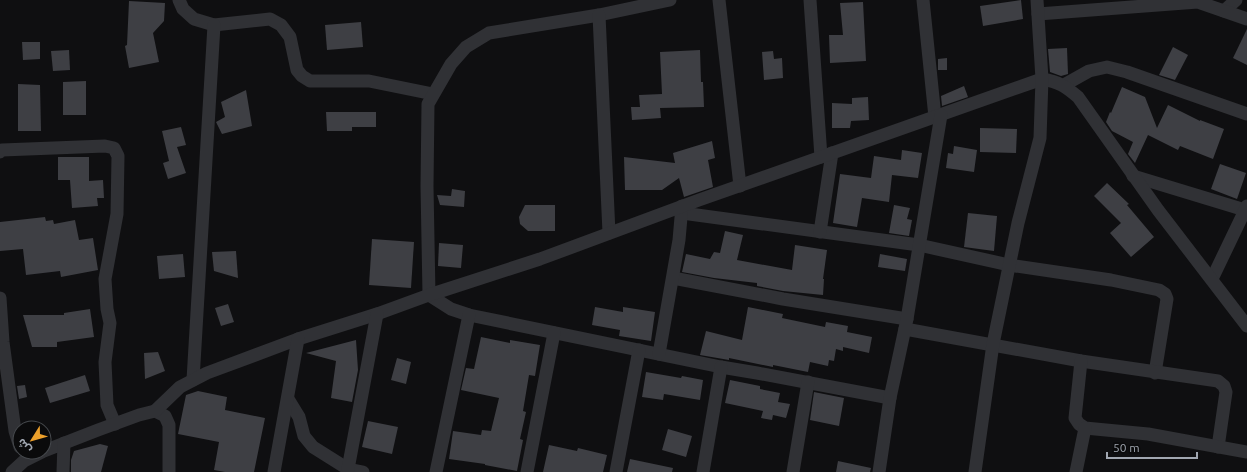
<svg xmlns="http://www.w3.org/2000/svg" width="1247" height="472" viewBox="0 0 1247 472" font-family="Ubuntu,'Noto Sans Arabic',sans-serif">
<rect width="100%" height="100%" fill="#0f0f11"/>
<g fill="#3e3f44">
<polygon points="1021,0 1023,19 983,26 980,6"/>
<polygon points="129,1 165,3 164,21 153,33 159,62 129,68 125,46 127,45"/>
<polygon points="863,2 866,61 830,63 829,35 843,35 840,3"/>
<polygon points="361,22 363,47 327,50 325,25"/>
<polygon points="1247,29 1247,65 1233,58"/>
<polygon points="22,42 40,42 40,59 23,60"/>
<polygon points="1173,47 1188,55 1175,80 1159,75"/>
<polygon points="1067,48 1068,74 1061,76 1050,72 1048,49"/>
<polygon points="69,50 70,70 53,71 51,51"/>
<polygon points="700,50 701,82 703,82 704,107 660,108 661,118 632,120 631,107 640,107 639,95 662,94 660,52"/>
<polygon points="773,51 774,59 782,58 783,78 764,80 762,52"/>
<polygon points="947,58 947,70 938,70 938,59"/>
<polygon points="86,81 86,115 63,115 63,82"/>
<polygon points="18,84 40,85 41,131 18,131"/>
<polygon points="964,86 968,97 942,106 941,96"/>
<polygon points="1122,87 1145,97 1157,128 1168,105 1200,121 1200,120 1224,129 1213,159 1180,146 1178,150 1148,135 1135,163 1128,154 1133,142 1112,131 1106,122 1110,112 1111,113"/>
<polygon points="246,90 252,126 222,134 216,122 225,117 221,102"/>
<polygon points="868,97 869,120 851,121 850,128 832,128 832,103 852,104 852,98"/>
<polygon points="326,112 376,112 376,127 352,127 352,131 327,131"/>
<polygon points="181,127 186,145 177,147 186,173 168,179 163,163 169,161 162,131"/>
<polygon points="980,128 1017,129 1016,153 980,152"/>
<polygon points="712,141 715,158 708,160 713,187 684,197 679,178 662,190 625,190 624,157 675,163 673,153"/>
<polygon points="954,146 977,150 974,172 946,168 948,153 953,154"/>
<polygon points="902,150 922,153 918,178 892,175 889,202 862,198 857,227 833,223 840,174 871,178 874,156 901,160"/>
<polygon points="58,157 89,157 89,181 103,180 104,198 97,198 98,206 72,208 70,180 58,180"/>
<polygon points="1220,164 1246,173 1237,199 1211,189"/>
<polygon points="1107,183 1129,204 1127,205 1154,237 1131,257 1110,233 1121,223 1094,196"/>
<polygon points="452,189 465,191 464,207 440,205 437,195 451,196"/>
<polygon points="525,205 555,205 555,231 528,231 520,224 519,217"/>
<polygon points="894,205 910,208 907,219 912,220 909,236 889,233"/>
<polygon points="968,213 997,216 994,251 964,247"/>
<polygon points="45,217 46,221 53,220 54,224 75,220 79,240 93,238 98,270 61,277 60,271 26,275 23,249 0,251 0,222"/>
<polygon points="725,231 743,235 737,260 792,270 795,245 827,250 823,279 824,279 823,295 783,291 757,286 757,283 714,278 682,272 686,254 710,259 714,252 720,253"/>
<polygon points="372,239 414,242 411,288 369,285"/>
<polygon points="439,243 463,245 461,268 438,266"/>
<polygon points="236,251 238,278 214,271 212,252"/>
<polygon points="183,254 185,277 159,279 157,256"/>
<polygon points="880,254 907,259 905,271 878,267"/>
<polygon points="228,304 234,322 221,326 215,308"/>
<polygon points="595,307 623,312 623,307 655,312 651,341 619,336 620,330 592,325"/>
<polygon points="748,307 783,314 782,318 825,327 826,322 848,326 847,332 872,337 869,353 843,347 843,351 836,349 834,361 829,360 828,366 810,362 808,372 773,365 773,367 729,358 729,360 700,355 706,331 742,340"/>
<polygon points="90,309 94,337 57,342 57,347 32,347 23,315 64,315 64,313"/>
<polygon points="481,337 510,343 510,340 540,345 535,376 529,375 523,411 526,412 520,439 523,440 517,471 485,465 485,464 449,459 453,431 481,435 482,430 491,431 499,398 461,390 466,368 474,369"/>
<polygon points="356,340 358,370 352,402 331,398 336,361 306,353"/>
<polygon points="158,352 165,371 145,379 144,353"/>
<polygon points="397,358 411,362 406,384 391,380"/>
<polygon points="646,372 681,378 682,376 703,380 700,400 664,394 663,400 642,397"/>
<polygon points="85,375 90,391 50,403 45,388"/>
<polygon points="730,380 760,386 760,389 780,393 778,402 790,404 786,418 773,415 772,420 761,418 763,411 725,403"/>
<polygon points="25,385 27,397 19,399 17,386"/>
<polygon points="198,391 227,397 225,410 265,418 254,472 225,472 214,470 219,442 178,434 186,395"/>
<polygon points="814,392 844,398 839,426 810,420"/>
<polygon points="368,421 398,427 392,454 362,447"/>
<polygon points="668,429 692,436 686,457 662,450"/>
<polygon points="100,444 108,446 101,472 71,472 71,460 74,451"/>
<polygon points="549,445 577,451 578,448 607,455 603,472 543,472"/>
<polygon points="630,459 673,468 672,472 627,472"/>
<polygon points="838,461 871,468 870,472 836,472"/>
</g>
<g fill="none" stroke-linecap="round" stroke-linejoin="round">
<g stroke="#303135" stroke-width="13">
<polyline points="179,0 183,9 194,19 214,25 270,19 281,25 290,37 297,70 302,76 310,81 369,81 433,94"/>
<polyline points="670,0 599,15 489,33 466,47 451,64 428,104 427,186 429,295 451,309 469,315 721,367 757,373 890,398"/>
<polyline points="719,0 740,186"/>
<polyline points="810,0 821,157"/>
<polyline points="923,0 935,117"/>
<polyline points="1224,11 1236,0"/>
<polyline points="1038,14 1198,2 1247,19"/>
<polyline points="599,15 609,233"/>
<polyline points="1064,85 1089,71 1107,67 1127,72 1247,114"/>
<polyline points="0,152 2,150 105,146 114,148 118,156 117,214 105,279 107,309 110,323 105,362 107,405 115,424"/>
<polyline points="1133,176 1245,210"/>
<polyline points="682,213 919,245 1009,265 1111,280 1159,290 1165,294 1167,299 1155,373"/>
<polyline points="820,232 832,153"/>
<polyline points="673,278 783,299 907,319"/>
<polyline points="1212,279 1247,206"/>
<polyline points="0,298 3,342 15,431 20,447"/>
<polyline points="905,329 1081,361 1218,381 1224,386 1226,392 1218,447"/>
<polyline points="659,354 679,240 682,206"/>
<polyline points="1081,361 1075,418 1079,424 1085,428 1148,434 1247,452"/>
<polyline points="193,380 214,25"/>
<polyline points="288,399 299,417 304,436 313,447 348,469 363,472"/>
<polyline points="155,411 165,416 169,425 169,472"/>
<path d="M 44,451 L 98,430 L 139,415 L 155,411 L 180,387 L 207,373 L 298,339 L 377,314 L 429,295 L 540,259 L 699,200 L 1042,79 C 1059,82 1065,86 1078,97 L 1158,210 L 1247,326"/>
<polyline points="348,469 377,314"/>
<polyline points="12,472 24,461 42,452"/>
<polyline points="63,472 64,443"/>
<polyline points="274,472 298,339"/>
<polyline points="436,472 469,315"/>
<polyline points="527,472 554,333"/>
<polyline points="616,472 639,350"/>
<polyline points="703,472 721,367"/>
<polyline points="793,472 808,382"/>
<polyline points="879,472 890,398 907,319 941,115"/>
<polyline points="975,472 993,344 1018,223 1040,138 1042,79 1037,0"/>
<polyline points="1076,472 1085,428"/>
</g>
</g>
<g transform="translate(32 440) rotate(233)"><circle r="19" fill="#0a0a0b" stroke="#46494d"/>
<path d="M0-3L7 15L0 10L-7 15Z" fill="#eda02b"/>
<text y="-6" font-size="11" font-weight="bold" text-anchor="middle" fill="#a1a7b1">ش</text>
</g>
<path d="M1107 452v6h90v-6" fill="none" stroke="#a1a7b1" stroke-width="2"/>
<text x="1113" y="452" font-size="12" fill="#a1a7b1" stroke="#0a0a0b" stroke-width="3" paint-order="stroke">50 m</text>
</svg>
